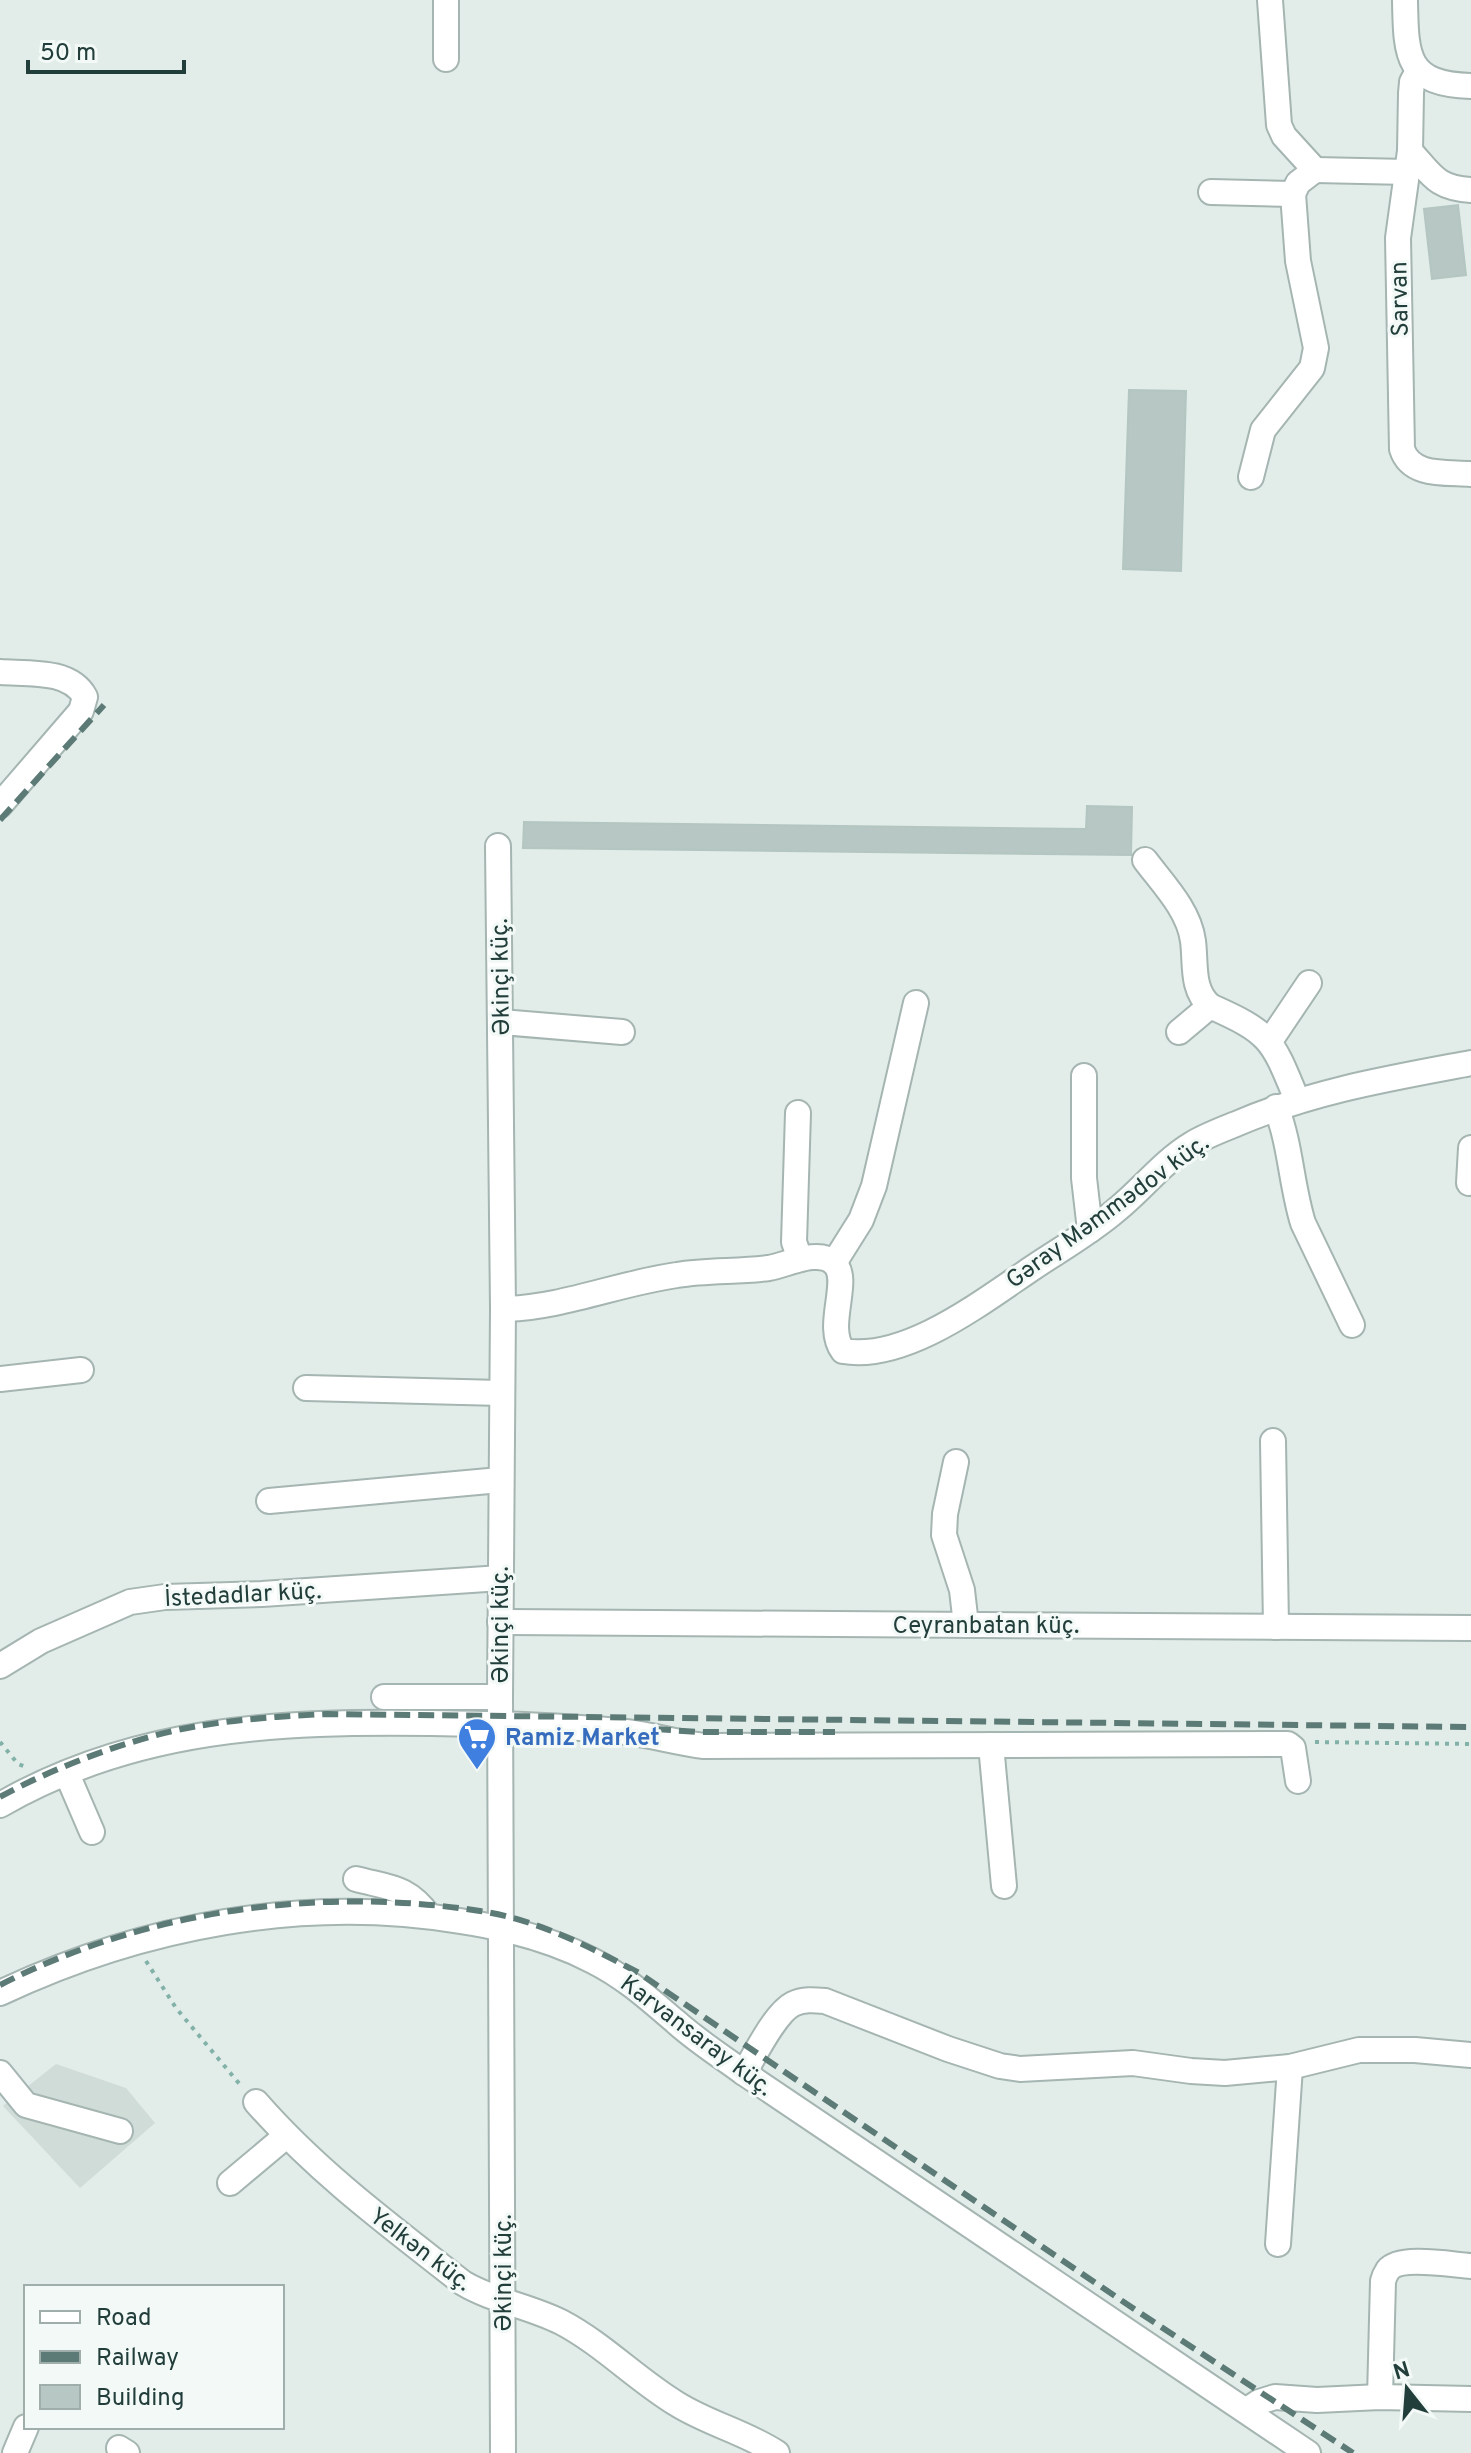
<svg xmlns="http://www.w3.org/2000/svg" width="1471" height="2453" viewBox="0 0 1471 2453" font-family="Overpass,sans-serif">
<rect width="100%" height="100%" fill="#e2ede9"/>
<polygon fill="#d0dcd8" points="56,2064 126,2088 155,2123 80,2188 3,2106"/>
<g fill="#b7c7c3" stroke="#b4c6c1" stroke-width="2">
<polygon points="1458,205 1466,275 1432,279 1424,209"/>
<polygon points="1129,390 1186,391 1181,571 1123,569"/>
<polygon points="1087,806 1132,807 1131,855 523,848 524,822 1086,829"/>
</g>
<g fill="none" stroke-linecap="round" stroke-linejoin="round">
<defs>
<g id="minor">
<polyline points="446,0 446,59"/>
<path d="M 1405,0 C 1406,57 1406,84 1471,86"/>
<path d="M 1418,71 L 1412,82 L 1411,93 L 1410,151 L 1398,238 L 1402,449 C 1411,477 1445,472 1471,474"/>
<path d="M 1410,151 C 1432,175 1436,188 1471,190"/>
<polyline points="1315,170 1408,172"/>
<polyline points="1211,192 1293,194"/>
<polyline points="1251,477 1263,430 1312,368 1316,348 1298,261 1293,194 1298,183 1315,170 1284,136 1279,125 1270,0"/>
<path d="M 0,672 C 28,674 70,669 85,697 L 81,711 L 0,805"/>
<polyline points="498,846 503,1309 500,1697 503,2453"/>
<path d="M 1145,860 C 1163,884 1189,910 1193,941 C 1196,964 1191,989 1210,1006 C 1271,1033 1272,1039 1297,1100"/>
<polyline points="501,1022 622,1032"/>
<polyline points="1179,1032 1210,1006"/>
<polyline points="1270,1041 1309,983"/>
<polyline points="1084,1076 1084,1178 1090,1230"/>
<path d="M 1276,1107 C 1291,1146 1291,1184 1303,1223 L 1352,1325"/>
<polyline points="798,1113 794,1242 800,1259"/>
<polyline points="1469,1183 1471,1148"/>
<polyline points="834,1263 861,1220 874,1186 916,1003"/>
<path d="M 503,1309 C 562,1308 619,1283 677,1275 C 707,1270 739,1272 769,1268 C 787,1265 818,1248 834,1263 C 852,1280 824,1326 843,1351 C 906,1362 983,1301 1034,1267 C 1061,1249 1089,1233 1114,1212 C 1141,1191 1162,1162 1192,1144 C 1205,1136 1221,1130 1236,1124 C 1312,1091 1391,1078 1471,1063"/>
<polyline points="0,1379 81,1370"/>
<polyline points="306,1388 501,1393"/>
<polyline points="1273,1441 1276,1627"/>
<polyline points="956,1462 945,1514 944,1535 962,1590 966,1625"/>
<polyline points="269,1501 500,1480"/>
<polyline points="500,1622 1471,1628"/>
<polyline points="0,1666 41,1641 130,1602 165,1597 262,1594 501,1578"/>
<polyline points="384,1697 500,1697"/>
<polyline points="991,1745 1004,1886"/>
<polyline points="67,1774 92,1832"/>
<path d="M 0,1805 C 135,1727 280,1721 431,1723 C 496,1724 562,1725 626,1732 C 652,1735 678,1743 704,1746 L 1288,1744 L 1293,1748 L 1298,1781"/>
<path d="M 356,1879 C 390,1888 407,1886 429,1916"/>
<path d="M 0,1993 C 142,1926 304,1895 460,1921 C 507,1928 551,1939 593,1961 C 625,1977 649,1999 676,2022 C 697,2041 721,2056 744,2073 L 1308,2453"/>
<polyline points="0,2073 26,2105 120,2131"/>
<path d="M 744,2073 C 755,2055 775,2013 793,2004 C 803,1999 814,2000 825,2001 L 948,2049 L 1000,2066 L 1020,2069 L 1133,2063 L 1191,2071 L 1225,2073 L 1290,2067 L 1359,2050 L 1415,2050 L 1471,2055"/>
<path d="M 256,2102 C 317,2172 390,2226 463,2283 C 493,2301 529,2306 561,2322 C 603,2344 637,2380 677,2404 C 709,2424 745,2432 777,2453"/>
<polyline points="230,2183 286,2136"/>
<polyline points="1278,2244 1290,2067"/>
<path d="M 1380,2397 L 1383,2281 C 1384,2277 1386,2273 1388,2270 C 1400,2255 1453,2265 1471,2266"/>
<polyline points="1247,2410 1259,2402 1275,2397 1317,2400 1380,2397 1471,2399"/>
<polyline points="119,2448 127,2453"/>
<polyline points="15,2453 26,2427"/>
</g>
</defs>
<use href="#minor" stroke="#a5b5b1" stroke-width="28"/>
<g stroke="#82b1a8" stroke-width="4" stroke-dasharray="4 6" stroke-linecap="butt">
<polyline points="0,1742 18,1764 26,1767"/>
<polyline points="1315,1742 1471,1744"/>
<polyline points="146,1961 176,2008 242,2087"/>
</g>
<use href="#minor" stroke="#fff" stroke-width="24"/>
<g stroke="#5c7a76" stroke-width="6" stroke-dasharray="16 8" stroke-linecap="butt">
<polyline points="0,820 104,705"/>
<polyline points="655,1729 699,1732 835,1732"/>
<path d="M 0,1797 C 54,1767 137,1736 198,1726 C 240,1719 284,1716 327,1714 L 1471,1727"/>
<path d="M 0,1985 C 146,1910 319,1886 480,1911 C 536,1919 590,1947 639,1973 L 1137,2311 L 1353,2453"/>
</g>
</g>
<defs>
<symbol id="supermarket-pin" viewBox="-11 -11 22 30"><path d="M0 17L-7.5 6A9.5 9.5 0 1 1 7.5 6Z" fill="#3f7fe0" stroke="#f3f9f7"/><path d="M-6-5.5h2.5l.6 2H6L4.5 2H-2.5L-4.4-4H-6ZM-1.5 3.2a1.3 1.3 0 1 0 .1 0ZM3 3.2a1.3 1.3 0 1 0 .1 0Z" fill="#fff"/></symbol>
</defs>
<g fill-rule="evenodd">
<use href="#supermarket-pin" x="455" y="1715" width="44" height="60"/>
</g>
<g text-anchor="middle" stroke-width="6" stroke-linejoin="round" paint-order="stroke">
<g font-size="24" fill="#223e3a" stroke="#f3f9f7">
<text transform="translate(1399 299) rotate(-91)" y="8">Sarvan</text>
<text transform="translate(500 977) rotate(-91)" y="8">Əkinçi küç.</text>
<text transform="translate(1107 1211) rotate(-36)" y="8">Gəray Məmmədov küç.</text>
<text transform="translate(243 1594) rotate(-3)" y="8">İstedadlar küç.</text>
<text transform="translate(500 1625) rotate(-90)" y="8">Əkinçi küç.</text>
<text x="986" y="1633">Ceyranbatan küç.</text>
<text transform="translate(697 2035) rotate(37)" y="8">Karvansaray küç.</text>
<text transform="translate(421 2249) rotate(37)" y="8">Yelkən küç.</text>
<text transform="translate(503 2273) rotate(-90)" y="8">Əkinçi küç.</text>
</g>
<g font-size="24" font-weight="bold" fill="#366cbe" stroke="#f3f9f7" text-anchor="start">
<text x="505" y="1745">Ramiz Market</text>
</g>
</g>
<rect x="24" y="2285" width="260" height="144" fill="#f3f9f7" stroke="#9faeab" stroke-width="2"/>
<rect x="40" y="2311" width="40" height="12" fill="#ffffff" stroke="#9faeab" stroke-width="2"/>
<text x="96" y="2325" font-size="24" fill="#223e3a">Road</text>
<rect x="40" y="2351" width="40" height="12" fill="#5c7a76" stroke="#9faeab" stroke-width="2"/>
<text x="96" y="2365" font-size="24" fill="#223e3a">Railway</text>
<rect x="40" y="2385" width="40" height="24" fill="#b7c7c3" stroke="#9faeab" stroke-width="2"/>
<text x="96" y="2405" font-size="24" fill="#223e3a">Building</text>
<g transform="translate(1407 2389) rotate(343)" stroke="#f3f9f7" stroke-width="6" paint-order="stroke">
<path d="M0-6L14 30L0 20L-14 30Z" fill="#223e3a"/>
<text y="-12" font-size="22" font-weight="bold" text-anchor="middle" fill="#223e3a">N</text>
</g>
<path d="M28 60v12h156v-12" fill="none" stroke="#223e3a" stroke-width="4"/>
<text x="40" y="60" font-size="24" fill="#223e3a" stroke="#f3f9f7" stroke-width="6" paint-order="stroke">50 m</text>
</svg>
